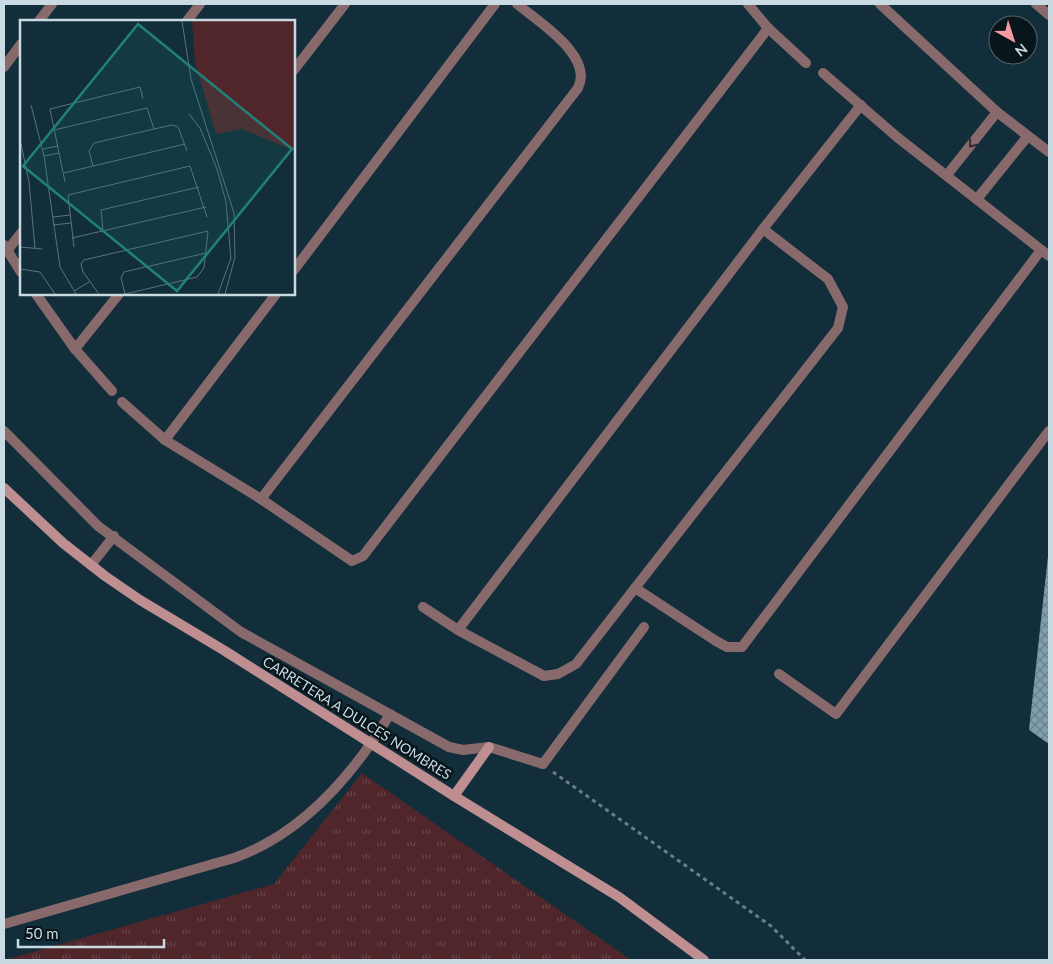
<svg xmlns="http://www.w3.org/2000/svg" width="1053" height="964" viewBox="0 0 1053 964" font-family="Lato,sans-serif">
<defs>
<pattern id="grass-tufts" width="24" height="20" patternUnits="userSpaceOnUse" patternTransform="scale(1.25)"><rect width="24" height="20" fill="#50262b"/><path d="M3 7l-1-3M5 7V3M7 7l1-3M15 17l-1-3M17 17v-4M19 17l1-3" fill="none" stroke="#684549"/></pattern>
<pattern id="building-cross-hatch" width="8" height="8" patternUnits="userSpaceOnUse" patternTransform="scale(1.25)"><rect width="8" height="8" fill="#7f9fae"/><path d="M0 0l8 8M0 8l8-8" fill="none" stroke="#6b838e"/></pattern>
</defs>
<rect width="100%" height="100%" fill="#112e3a"/>
<polygon fill="url(#grass-tufts)" points="362,773 631,960 4,960 274,884"/>
<polygon fill="url(#building-cross-hatch)" points="1048,556 1049,556 1049,744 1029,730"/>
<g fill="none" stroke-linecap="round" stroke-linejoin="round">
<polyline stroke="#687f89" stroke-width="3" stroke-dasharray="4 4" stroke-linecap="butt" points="553,772 771,926 805,960"/>
<g stroke="#896a6c" stroke-width="10">
<polyline points="543,764 644,627"/>
<path d="M 4,924 L 234,858 C 302,834 353,775 390,714"/>
</g>
<g stroke="#896a6c" stroke-width="10">
<polyline points="880,4 997,112 1049,152"/>
<polyline points="1036,4 1049,15"/>
<polyline points="39,21 52,4"/>
<polyline points="187,21 200,4"/>
<polyline points="768,28 806,63"/>
<polyline points="4,67 21,44"/>
<polyline points="294,70 345,4"/>
<polyline points="823,73 897,137 1049,256"/>
<polyline points="947,175 997,112"/>
<polyline points="977,199 1027,137"/>
<polyline points="763,229 828,279 843,307 838,328 635,588 716,641 727,647 742,647 1041,250"/>
<polyline points="4,245 21,272"/>
<polyline points="7,251 21,233"/>
<polyline points="294,270 495,4"/>
<polyline points="36,294 75,349 119,294"/>
<polyline points="75,349 112,391"/>
<polyline points="122,402 165,440 261,499 352,561 363,556 763,35 768,28 748,4"/>
<polyline points="4,431 98,526 241,632 449,747 463,750 489,747 543,764"/>
<polyline points="165,440 276,294"/>
<path d="M 261,499 L 578,88 C 594,56 539,22 517,4"/>
<polyline points="91,565 114,536"/>
<polyline points="423,607 458,630 544,676 558,674 576,664 635,588"/>
<polyline points="458,630 763,229 861,105"/>
<polyline points="779,674 836,714 1049,431"/>
</g>
<g stroke="#bf8e91" stroke-width="10">
<polyline points="4,488 63,543 105,576 140,600 225,651 454,796 619,897 704,960"/>
<polyline points="454,796 489,747"/>
</g>
</g>
<defs><path id="oneway-chevron" d="M-2-3.5L2.5 0L-2 3.5" fill="none" stroke-width="1.6" stroke-linecap="round" stroke-linejoin="round" transform="scale(1.25)"/></defs>
<use stroke="#2f2f33" href="#oneway-chevron" transform="translate(972 144) rotate(128)"/>
<g text-anchor="middle" stroke-width="5" stroke-linejoin="round" paint-order="stroke">
<g font-size="14" fill="#cadae2" stroke="#08151a">
<text transform="translate(357 718) rotate(32)" y="5">CARRETERA A DULCES NOMBRES</text>
</g>
</g>
<g transform="translate(20 20)">
<rect width="275" height="275" fill="#112e3a"/>
<path d="M 172,1 L 275,1 L 275,131 L 222,109 L 196,114 L 175,42 Z" fill="#50262b"/>
<path fill="none" stroke="#5b737d" stroke-width="1" d="M 162,1 L 171,59 L 214,193 L 215,237 L 205,274M 11,85 L 24,136 L 40,247 L 56,274M 169,94 L 180,108 L 197,149 L 206,182 L 211,239M 134,109 L 152,105 L 158,107 L 167,131M 34,110 L 127,88 L 134,109 L 74,123 L 69,131 L 73,146M 0,119 L 9,162 L 15,228M 23,129 L 38,126M 24,136 L 39,133M 44,153 L 165,124M 45,162 L 30,89 L 120,67 L 123,79M 33,197 L 50,195M 33,205 L 51,203M 83,212 L 81,190 L 179,167M 52,218 L 186,187M 0,227 L 22,229M 54,227 L 48,175 L 170,146 L 187,197M 0,249 L 20,252 L 35,274M 54,271 L 69,262M 79,274 L 63,252 L 61,244 L 64,240 L 188,211 L 184,248 L 177,257 L 105,274M 105,274 L 101,258 L 104,252 L 186,233M 198,274 L 211,238"/>
<path fill="#22807a" fill-opacity="0.15" stroke="#22807a" stroke-width="2.5" d="M 118,4 L 272,129 L 157,271 L 3,146 Z"/>
<rect width="275" height="275" fill="none" stroke="#cadae2" stroke-width="2.5"/>
</g>
<rect width="1053" height="964" fill="none" stroke="#cadae2" stroke-width="10"/>
<g transform="translate(1013 40) rotate(141)"><circle r="24" fill="#08151a" stroke="#56646a"/>
<path d="M0-4L9 19L0 12L-9 19Z" fill="#f49aa2"/>
<text y="-8" font-size="14" font-weight="bold" text-anchor="middle" fill="#cadae2">N</text>
</g>
<path d="M18 939v8h146v-8" fill="none" stroke="#cadae2" stroke-width="2.5"/>
<text x="25" y="939" font-size="15" fill="#cadae2" stroke="#08151a" stroke-width="4" paint-order="stroke">50 m</text>
</svg>
